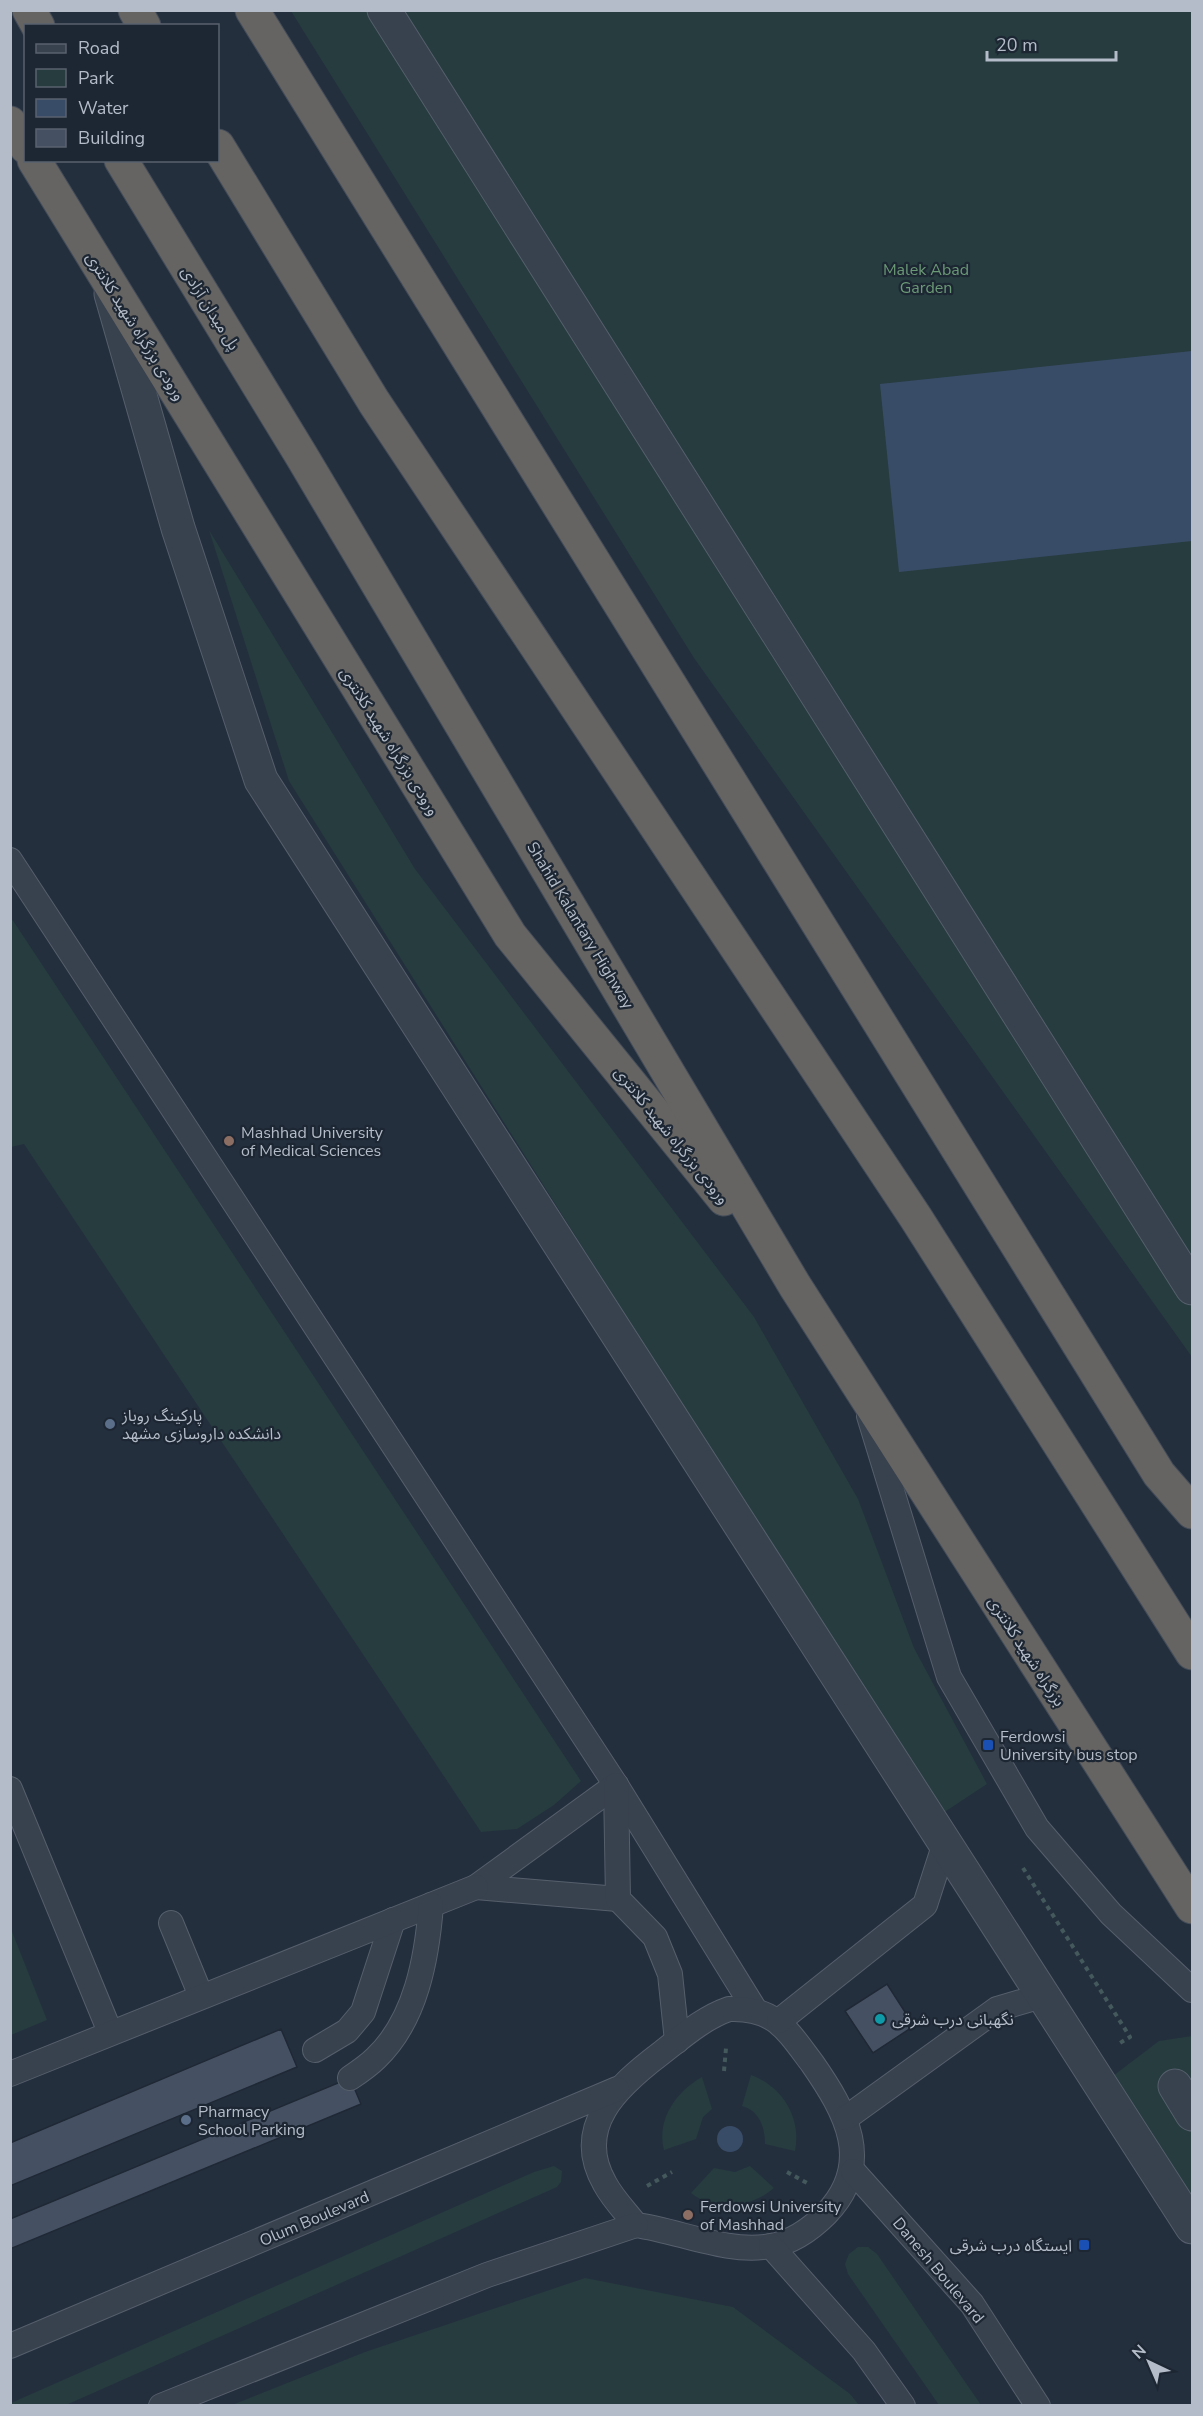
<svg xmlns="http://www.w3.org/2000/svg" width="1203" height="2416" viewBox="0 0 1203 2416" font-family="'Nunito Sans','Noto Sans Arabic',sans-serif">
<rect width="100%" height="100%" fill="#242f3e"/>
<g fill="#263c3f">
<polygon points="291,11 1192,11 1192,1357 694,658"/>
<polygon points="209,530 415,869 754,1317 858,1499 914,1648 987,1784 940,1815 289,781"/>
<polygon points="10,916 581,1781 554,1805 517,1829 481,1832 24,1144 11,1147"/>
<polygon points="11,1929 47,2020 11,2035 10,2035"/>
<polygon points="1192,2036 1192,2200 1113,2076 1159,2041"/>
<path d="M 751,2075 C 782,2086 802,2118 795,2151 L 765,2144 C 765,2128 760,2111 742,2106 Z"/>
<path d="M 702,2077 L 712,2109 L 703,2117 L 696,2139 L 664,2150 C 656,2119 677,2091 702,2077 Z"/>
<polygon points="554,2166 562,2171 561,2182 557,2187 66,2405 11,2405 11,2403 534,2172"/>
<path d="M 750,2166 L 774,2188 C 751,2208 715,2212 691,2193 L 714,2168 L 735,2172 Z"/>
<polygon points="858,2247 868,2247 877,2254 981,2405 939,2405 848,2274 845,2264 849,2254"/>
<polygon points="585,2278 733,2307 850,2394 859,2405 232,2405 365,2352"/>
</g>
<g fill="#394c67">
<polygon points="1192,351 1192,541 899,572 880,384"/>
<circle cx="730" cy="2139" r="13"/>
</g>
<g fill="#455162" stroke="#1f2835" stroke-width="1.5">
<polygon points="887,1984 914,2026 873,2053 845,2011"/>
<polygon points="281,2029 297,2067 10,2186 10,2143"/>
<polygon points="350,2078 361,2104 10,2249 10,2219"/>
</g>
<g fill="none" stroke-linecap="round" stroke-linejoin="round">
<defs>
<g id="service">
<polyline points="10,860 616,1785 755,2010"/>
<polyline points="869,1416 949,1677 1037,1828 1111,1914 1192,1990"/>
<polyline points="616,1785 476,1887 618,1899"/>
<polyline points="616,1785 618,1899 655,1937 670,1974 677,2041"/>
<polyline points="10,1789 110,2032"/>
<polyline points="171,1923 201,1996"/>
<path d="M 729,2009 C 775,2007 787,2030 812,2063 C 846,2112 875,2163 826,2214 C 810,2230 793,2242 771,2246 C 727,2254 680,2231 636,2225 C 626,2212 613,2199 605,2184 C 572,2127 618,2086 660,2054 C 682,2037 703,2018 729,2009 Z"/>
<polyline points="779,2021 925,1905 945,1843"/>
<polyline points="315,2050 347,2031 363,2012 393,1920"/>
<polyline points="10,2074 476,1887"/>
<path d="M 350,2078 C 359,2072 368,2066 376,2058 C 416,2020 427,1958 431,1905"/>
<polyline points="846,2118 997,2009 1045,1995"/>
<polyline points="853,2171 972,2304 1038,2406"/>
<polyline points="771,2246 864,2351 903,2406"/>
<polyline points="10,2346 617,2089"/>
<polyline points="161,2406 487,2275 636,2225"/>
</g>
<g id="pedestrian">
<polyline points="384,10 1192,1288"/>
<polyline points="1175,2086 1192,2114"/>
</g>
<polyline id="minor" points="111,294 178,528 261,780 1192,2227"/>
<g id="trunk">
<polyline points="29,10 38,26"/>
<polyline points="135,10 144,26"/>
<polyline points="252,10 1159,1474 1192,1512"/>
<polyline points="10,123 26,147"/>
<polyline points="218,146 374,402 916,1218 1192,1653"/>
<polyline points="34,160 510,935 724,1199"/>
<polyline points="121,160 301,455 795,1286 1192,1907"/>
</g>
</defs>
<use href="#service" stroke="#565f6c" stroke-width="26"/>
<use href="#pedestrian" stroke="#565f6c" stroke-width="35"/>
<use href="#minor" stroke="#565f6c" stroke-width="35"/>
<use href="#trunk" stroke="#434c59" stroke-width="35"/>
<g stroke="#44595c" stroke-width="4" stroke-dasharray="4.5 4.5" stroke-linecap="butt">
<polyline points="1023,1868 1130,2037 1120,2043"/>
<polyline points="724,2071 726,2048"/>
<polyline points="787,2172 807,2183"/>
<polyline points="647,2186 672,2172"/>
</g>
<use href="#service" stroke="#38414e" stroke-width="24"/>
<use href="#pedestrian" stroke="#38414e" stroke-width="33"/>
<use href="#minor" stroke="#38414e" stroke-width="33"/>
<use href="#trunk" stroke="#656462" stroke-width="33"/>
</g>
<g fill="#8d6e63" stroke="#1d2633" stroke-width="2">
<circle cx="229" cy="1141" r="6"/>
<circle cx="688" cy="2215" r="6"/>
</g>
<g fill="#5c6f8a" stroke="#1d2633" stroke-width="2">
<circle cx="110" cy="1424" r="6"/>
<circle cx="186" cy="2120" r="6"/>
</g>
<g fill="#1a4fb4" stroke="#1d2633" stroke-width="2">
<rect x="982" y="1739" width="12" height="12" rx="3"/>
<rect x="1078" y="2239" width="12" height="12" rx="3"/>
</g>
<circle fill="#0f9aa8" stroke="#1d2633" stroke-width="2" cx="880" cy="2019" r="6"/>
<g text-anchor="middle" stroke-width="4.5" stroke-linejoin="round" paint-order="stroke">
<g font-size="16" fill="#6b9a76" stroke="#1d2633">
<text x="926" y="275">Malek Abad<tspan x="926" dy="18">Garden</tspan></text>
</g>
<g font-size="16" fill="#b4bcc9" stroke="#1d2633">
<text transform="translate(211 308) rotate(58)" y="6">پل میدان آزادی</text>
<text transform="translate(136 326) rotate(58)" y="6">ورودی بزرگراه شهید کلانتری</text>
<text transform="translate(390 741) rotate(58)" y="6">ورودی بزرگراه شهید کلانتری</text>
<text transform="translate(581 925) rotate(59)" y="6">Shahid Kalantary Highway</text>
<text transform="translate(672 1135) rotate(51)" y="6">ورودی بزرگراه شهید کلانتری</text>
<text transform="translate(1027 1651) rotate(57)" y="6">بزرگراه شهید کلانتری</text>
<text transform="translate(314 2218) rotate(-23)" y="6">Olum Boulevard</text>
<text transform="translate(939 2270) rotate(50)" y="6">Danesh Boulevard</text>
</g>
<g font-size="16" fill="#b4bcc9" stroke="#1d2633" text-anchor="start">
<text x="241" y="1138">Mashhad University<tspan x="241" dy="18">of Medical Sciences</tspan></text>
<text x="122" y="1421">پارکینگ روباز<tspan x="122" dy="18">دانشکده داروسازی مشهد</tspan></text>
<text x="1000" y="1742">Ferdowsi<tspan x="1000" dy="18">University bus stop</tspan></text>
<text x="892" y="2025">نگهبانی درب شرقی</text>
<text x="198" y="2117">Pharmacy<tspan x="198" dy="18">School Parking</tspan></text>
<text x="700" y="2212">Ferdowsi University<tspan x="700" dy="18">of Mashhad</tspan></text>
<text x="1072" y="2251" text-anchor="end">ایستگاه درب شرقی</text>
</g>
</g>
<rect width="1203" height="2416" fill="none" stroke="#b4bcc9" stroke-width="24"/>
<rect x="24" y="24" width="195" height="138" fill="#1d2633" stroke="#59626f" stroke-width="1.5"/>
<rect x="36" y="44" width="30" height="9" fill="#38414e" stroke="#59626f" stroke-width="1.5"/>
<text x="78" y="54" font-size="18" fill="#b4bcc9">Road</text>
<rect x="36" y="69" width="30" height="18" fill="#263c3f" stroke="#59626f" stroke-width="1.5"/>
<text x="78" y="84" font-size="18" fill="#b4bcc9">Park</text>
<rect x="36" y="99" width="30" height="18" fill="#394c67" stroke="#59626f" stroke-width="1.5"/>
<text x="78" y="114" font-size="18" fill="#b4bcc9">Water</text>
<rect x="36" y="129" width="30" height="18" fill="#455162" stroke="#59626f" stroke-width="1.5"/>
<text x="78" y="144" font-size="18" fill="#b4bcc9">Building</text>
<g transform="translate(1149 2362) rotate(316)" stroke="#1d2633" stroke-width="4.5" paint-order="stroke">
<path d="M0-4.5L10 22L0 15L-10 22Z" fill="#b4bcc9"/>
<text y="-9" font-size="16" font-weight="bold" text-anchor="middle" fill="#b4bcc9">N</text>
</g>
<path d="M987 51v9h129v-9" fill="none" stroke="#b4bcc9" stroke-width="3"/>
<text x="996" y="51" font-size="18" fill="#b4bcc9" stroke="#1d2633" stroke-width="4.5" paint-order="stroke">20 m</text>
</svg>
